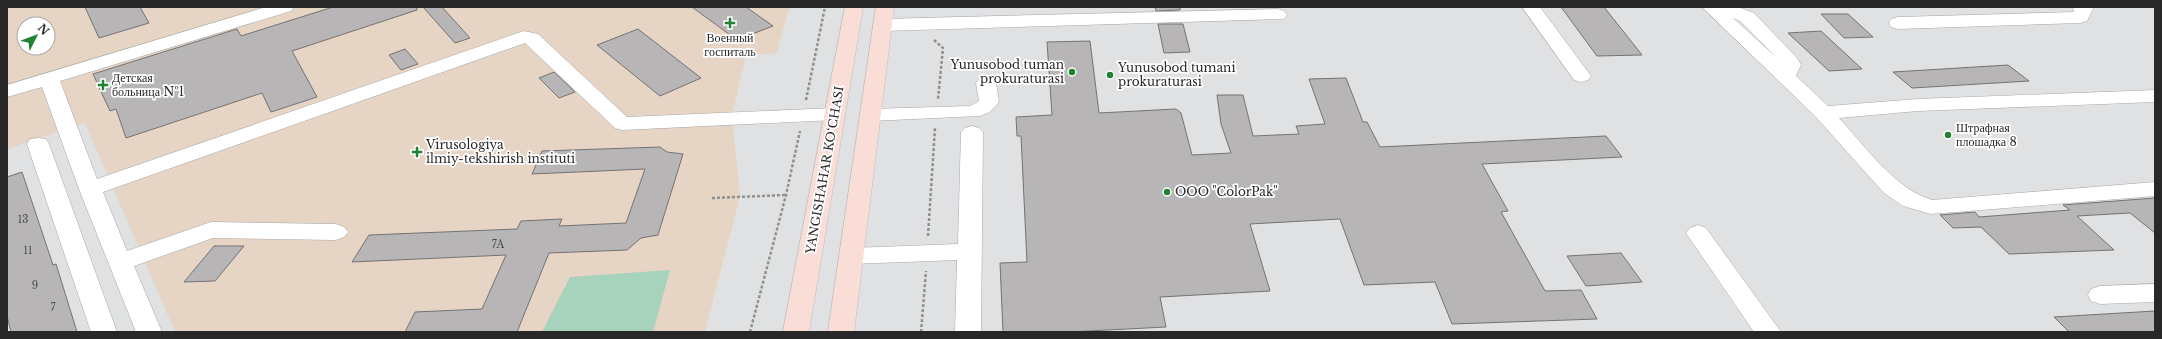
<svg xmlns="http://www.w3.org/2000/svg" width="2162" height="339" viewBox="0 0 2162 339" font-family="'Libre Baskerville',serif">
<rect width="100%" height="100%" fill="#e0e1e2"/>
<path fill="#e6d4c4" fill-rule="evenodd" d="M 7,7 L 789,7 L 777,53 L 746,55 L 732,116 L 740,196 L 705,332 L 175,332 L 85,123 L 7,149 ZM 24,24 L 48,24 L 48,48 L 24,48 Z"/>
<polygon fill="#a7d2bb" points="670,270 653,332 542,332 570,277"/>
<g fill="#b7b5b5" stroke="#747373">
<polygon points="85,7 140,7 149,23 99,38"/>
<polygon points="333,7 417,7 417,10 292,51 317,97 271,112 262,93 126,138 116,109 110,111 93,74 237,29 241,36"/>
<polygon points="423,7 442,7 470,38 455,43"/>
<polygon points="692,7 746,7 773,26 737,40"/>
<polygon points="1155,7 1180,7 1180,10 1156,11"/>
<polygon points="1561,7 1604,7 1642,55 1597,56"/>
<polygon points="1821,14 1848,14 1873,37 1844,38"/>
<polygon points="1158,24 1183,24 1190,52 1164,53"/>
<polygon points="638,29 701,78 660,96 597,45"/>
<polygon points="1821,31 1862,69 1829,71 1788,33"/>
<polygon points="1090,41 1099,113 1176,109 1181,113 1192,155 1231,153 1221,124 1217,95 1243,95 1253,136 1299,134 1296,126 1325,124 1309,79 1346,78 1363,122 1367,122 1380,147 1606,136 1622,157 1482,164 1508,211 1501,212 1545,291 1581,290 1597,319 1452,324 1435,282 1364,285 1340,219 1250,224 1270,291 1160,297 1166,327 1069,332 1003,332 1000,263 1027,262 1021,136 1017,136 1016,117 1052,115 1047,42"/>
<polygon points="405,49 418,64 401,70 389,55"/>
<polygon points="2008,65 2029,81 1912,88 1893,72"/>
<polygon points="554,72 575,92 559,98 539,78"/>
<polygon points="660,147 667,152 683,154 658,235 641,238 627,250 549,253 517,332 405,332 415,312 482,309 506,255 352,262 369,235 517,229 521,221 562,219 559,226 626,223 645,169 532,174 542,151"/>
<polygon points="22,172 53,265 56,264 77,332 11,332 7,316 7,177"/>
<polygon points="2155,198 2155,233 2130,213 2077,216 2114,250 2009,254 1981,227 1953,228 1940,215 1975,212 1979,217 2070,210 2063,205"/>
<polygon points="214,246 244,246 215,281 184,282"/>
<polygon points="1621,253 1642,282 1586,286 1567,256"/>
<polygon points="2155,311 2155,332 2069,332 2054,317"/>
</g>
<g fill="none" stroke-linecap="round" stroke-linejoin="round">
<defs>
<g id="minor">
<polygon points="266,7 294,7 291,11 60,81 97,179 524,31 538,34 627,117 835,108 842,110 845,114 842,118 835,120 622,130 615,128 525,43 103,192 127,251 211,222 336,224 344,227 348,232 344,237 336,240 213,238 134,266 162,332 136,332 79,189 42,87 7,97 7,85"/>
<polygon points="1522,7 1540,7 1591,76 1588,80 1581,82 1574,80"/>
<path d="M 1702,7 L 1738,7 L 1754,13 L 1797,58 L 1801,65 L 1796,76 L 1828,106 L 1918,99 L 2155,90 L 2155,102 L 1918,111 L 1839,118 C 1865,146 1895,189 1932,200 L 2155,182 L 2155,196 L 1931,214 L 1903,206 L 1884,193 L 1816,117 ZM 1733,18 L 1740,21 L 1777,58 Z"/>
<polygon points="2073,7 2092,7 2093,9 2087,21 2080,23 1898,29 1891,27 1889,23 1891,19 1898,17 2074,12"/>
<polygon points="1278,9 1284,11 1287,15 1284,19 882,31 875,29 873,25 875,21 882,19"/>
<polygon points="986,77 993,79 996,83 999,102 990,112 980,116 870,121 863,119 860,115 863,111 870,109 970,106 979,101 976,83 979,79"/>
<polygon points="972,126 979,128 983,132 981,332 955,332 957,260 851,264 843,262 839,256 843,250 851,248 958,244 961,132 965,128"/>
<polygon points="38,138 46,139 49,144 117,332 91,332 27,144 30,139"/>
<polygon points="1698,225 1706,228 1781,332 1754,332 1686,233 1690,228"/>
<polygon points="2155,284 2155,302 2100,304 2091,301 2088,295 2091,289 2100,286"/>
</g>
<g id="major">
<polygon points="845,7 863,7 809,332 783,332"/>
<polygon points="876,7 894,7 854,332 828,332"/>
</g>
</defs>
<use href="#minor" stroke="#a6a7a8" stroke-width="1"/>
<use href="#major" stroke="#bebebe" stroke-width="1"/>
<g stroke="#8f9090" stroke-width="2.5" stroke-dasharray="3 2" stroke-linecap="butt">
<polyline points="934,40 943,48 938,99"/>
<polyline points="806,100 825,7"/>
<polyline points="712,198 786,195"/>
<polyline points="928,236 935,128"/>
<polyline points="750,332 786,195 800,131"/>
<polyline points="921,332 926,271"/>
</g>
<use href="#minor" fill="#fff" fill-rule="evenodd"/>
<use href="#major" fill="#faddd6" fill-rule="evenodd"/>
</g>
<g fill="#208235" stroke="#fff" stroke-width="1.5">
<path d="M728 17h4v4h4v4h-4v4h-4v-4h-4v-4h4z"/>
<circle cx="1072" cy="72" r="4"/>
<circle cx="1110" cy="75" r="4"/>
<path d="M101 79h4v4h4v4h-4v4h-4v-4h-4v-4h4z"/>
<circle cx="1948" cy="135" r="4"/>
<path d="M415 146h4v4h4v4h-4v4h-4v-4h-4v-4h4z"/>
<circle cx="1167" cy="192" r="4"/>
</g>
<g text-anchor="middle" stroke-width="3.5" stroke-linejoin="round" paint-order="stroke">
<g font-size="10" fill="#4c4b4b">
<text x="23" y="223">13</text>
<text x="498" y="248">7A</text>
<text x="28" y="254">11</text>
<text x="35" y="289">9</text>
<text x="53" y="311">7</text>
</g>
<g font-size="12" fill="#282828" stroke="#fff" text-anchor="start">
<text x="730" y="42" text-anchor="middle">Военный<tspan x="730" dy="14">госпиталь</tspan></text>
<text x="1064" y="69" text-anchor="end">Yunusobod tuman<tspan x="1064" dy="14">prokuraturasi</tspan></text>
<text x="1118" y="72">Yunusobod tumani<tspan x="1118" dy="14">prokuraturasi</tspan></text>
<text x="112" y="82">Детская<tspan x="112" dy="14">больница №1</tspan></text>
<text x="1956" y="132">Штрафная<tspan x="1956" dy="14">плошадка 8</tspan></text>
<text x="426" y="149">Virusologiya<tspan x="426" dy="14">ilmiy-tekshirish instituti</tspan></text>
<text x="1175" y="196">OOO "ColorPak"</text>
</g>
<g font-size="12" fill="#282828" stroke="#fff">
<text transform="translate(825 170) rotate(-80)" y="4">YANGISHAHAR KO‘CHASI</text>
</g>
</g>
<rect width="2162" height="339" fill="none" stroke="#282828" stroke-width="16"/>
<g transform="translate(36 36) rotate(48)"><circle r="19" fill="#ffffff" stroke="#a9a9a9"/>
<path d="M0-3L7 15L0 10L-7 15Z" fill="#208235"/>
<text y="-6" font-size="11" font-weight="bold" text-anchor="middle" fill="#282828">N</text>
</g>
</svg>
